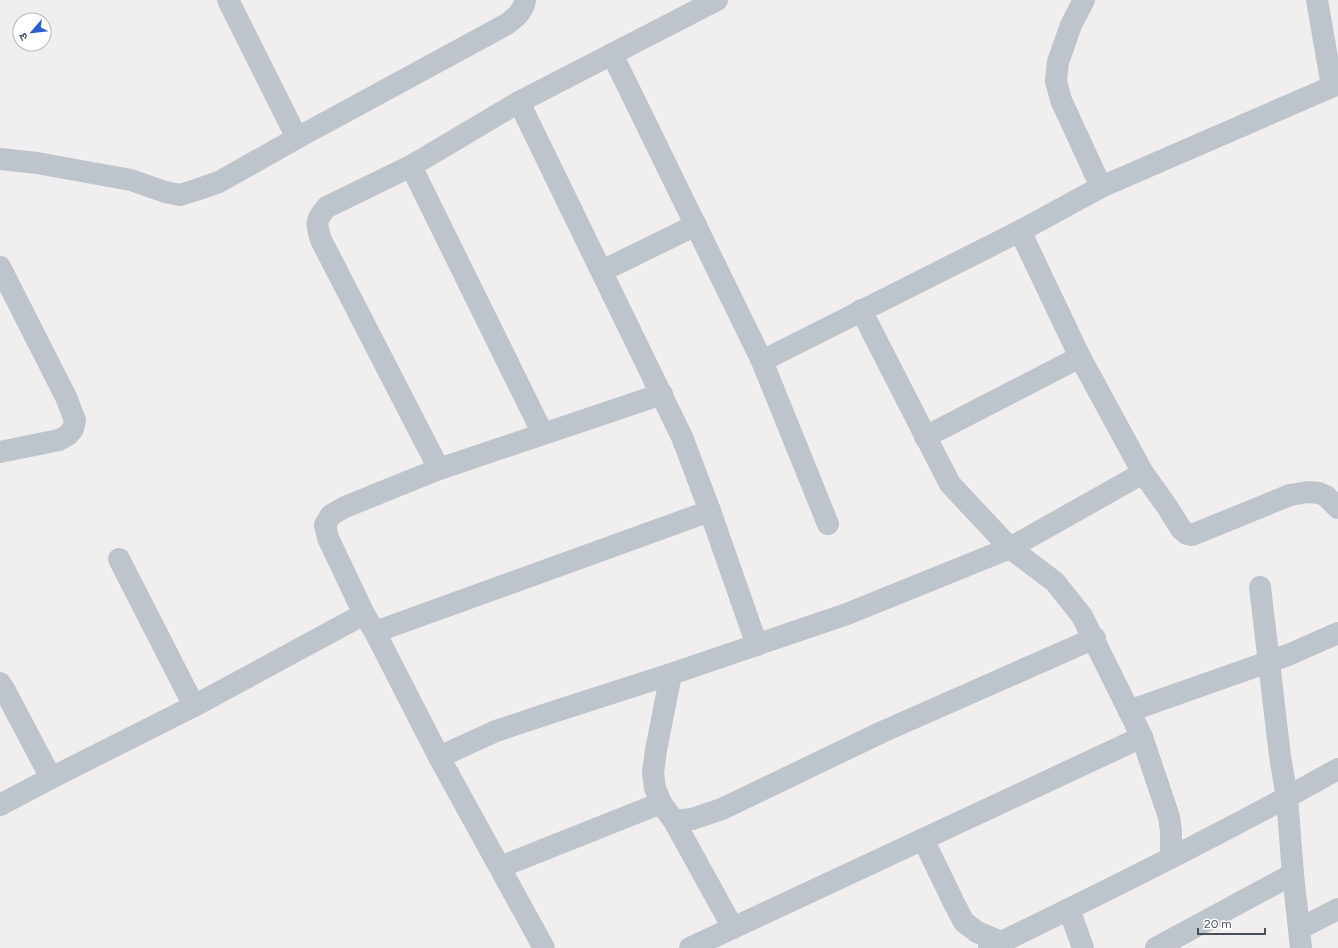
<svg xmlns="http://www.w3.org/2000/svg" width="1338" height="948" viewBox="0 0 1338 948" font-family="Figtree,'Noto Sans Devanagari',sans-serif">
<rect width="100%" height="100%" fill="#f0eeee"/>
<g fill="none" stroke-linecap="round" stroke-linejoin="round">
<g stroke="#bec4cc" stroke-width="22">
<polyline points="228,0 297,138"/>
<polyline points="1084,0 1071,25 1058,62 1056,81 1061,100 1101,187"/>
<polyline points="1317,0 1332,86"/>
<polyline points="612,54 762,361 828,524"/>
<polyline points="519,102 682,437 710,511 757,645"/>
<path d="M 0,159 L 37,163 L 131,180 L 165,192 L 180,195 L 196,190 L 219,182 L 297,138 L 507,24 C 515,18 524,11 525,0"/>
<polyline points="411,166 543,434"/>
<polyline points="1020,231 1080,357 1143,473 1168,508 1181,529 1187,534 1192,535 1290,495 1308,492 1319,493 1326,496 1338,508"/>
<polyline points="0,267 66,397 75,420 73,429 68,435 59,440 0,452"/>
<polyline points="602,271 696,225"/>
<polyline points="861,310 950,484 1010,548 1055,582 1082,616 1142,737 1169,817 1171,831 1171,857"/>
<polyline points="762,361 1020,231 1101,187 1338,84"/>
<polyline points="925,437 1080,357"/>
<path d="M 439,469 L 321,240 C 316,224 315,220 327,207 L 411,166 L 519,102 L 717,0"/>
<polyline points="119,559 194,706"/>
<polyline points="1260,587 1280,756 1287,798 1293,874 1301,948"/>
<polyline points="375,632 710,511"/>
<polyline points="671,674 656,750 653,773 655,788 661,803 674,821 733,928"/>
<polyline points="0,683 4,689 51,778"/>
<polyline points="1129,711 1288,655 1338,633"/>
<polyline points="439,757 496,731 553,712 671,674 847,614 1010,548 1143,473"/>
<polyline points="0,805 51,778 194,706 364,614"/>
<polyline points="674,821 692,819 722,809 882,732 1095,638"/>
<polyline points="923,839 954,903 964,922 977,932 1001,942"/>
<polyline points="500,867 661,803"/>
<polyline points="1069,909 1083,948"/>
<polyline points="1299,929 1338,909"/>
<polyline points="544,948 439,757 375,632 364,614 328,538 325,525 331,515 345,507 439,469 662,394"/>
<polyline points="690,948 1142,737"/>
<path d="M 989,948 C 1107,891 1224,833 1338,769"/>
<polyline points="1156,948 1293,874"/>
</g>
</g>
<g transform="translate(32 32) rotate(242)"><circle r="19" fill="#ffffff" stroke="#b6b9bd"/>
<path d="M0-3L7 15L0 10L-7 15Z" fill="#2b60cd"/>
<text y="-6" font-size="11" font-weight="bold" text-anchor="middle" fill="#484f5a">उ</text>
</g>
<path d="M1198 928v6h67v-6" fill="none" stroke="#484f5a" stroke-width="2"/>
<text x="1204" y="928" font-size="12" fill="#484f5a" stroke="#ffffff" stroke-width="3" paint-order="stroke">20 m</text>
</svg>
